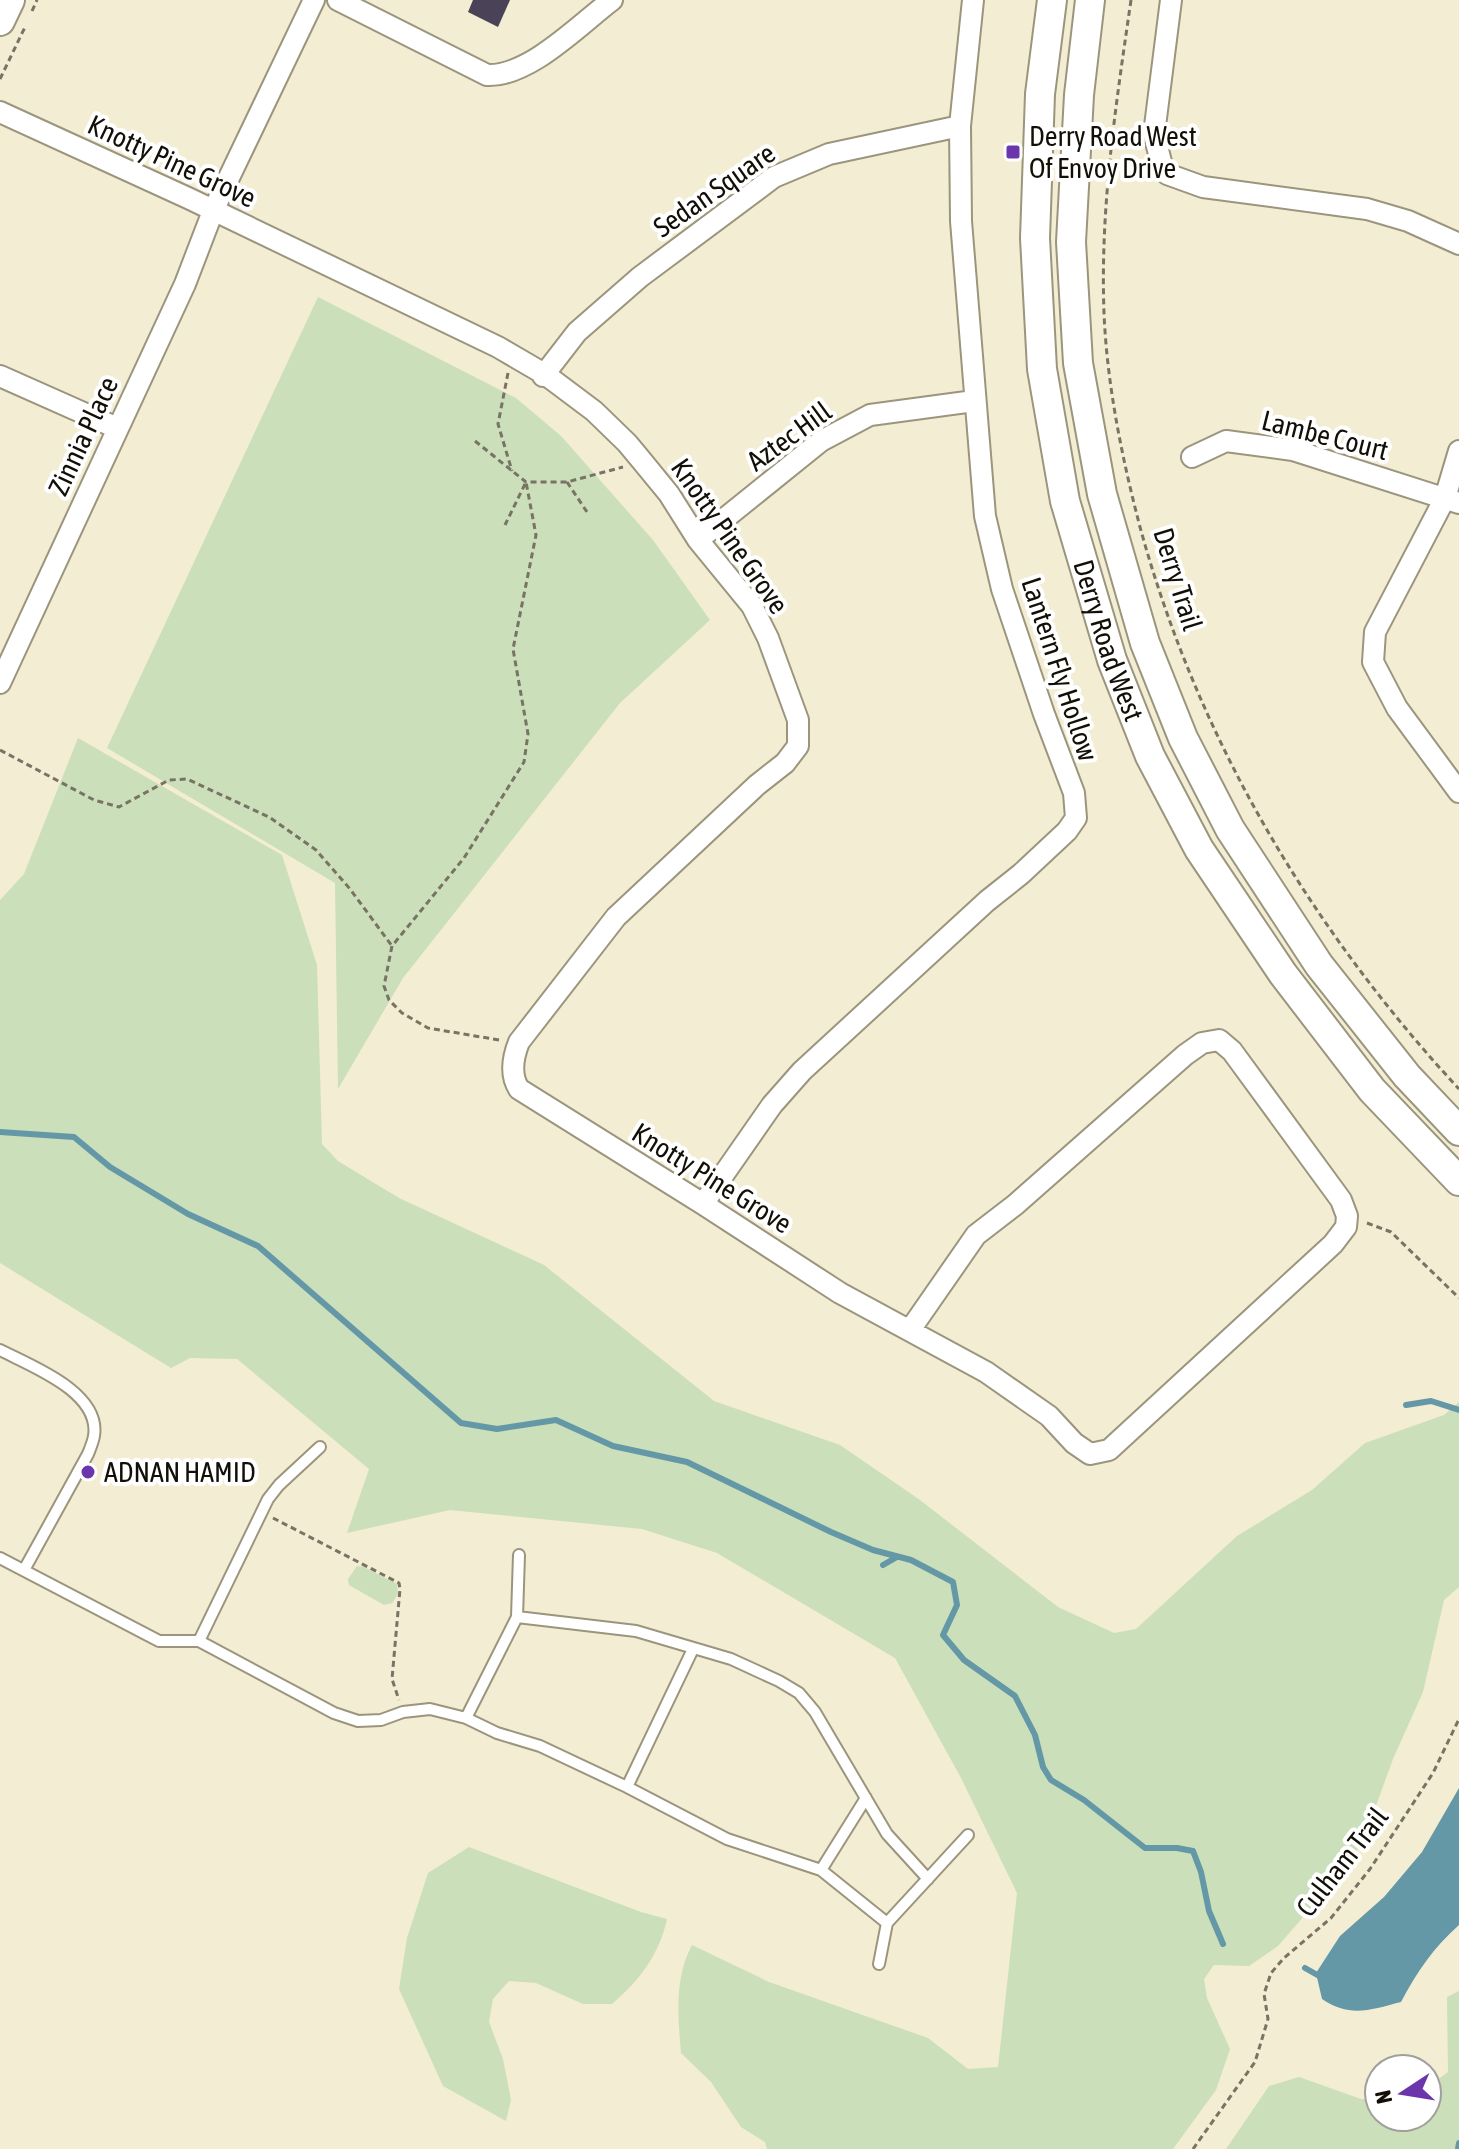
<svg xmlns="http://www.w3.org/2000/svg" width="1459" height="2149" font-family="'Asap Condensed',sans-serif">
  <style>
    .green { fill: #cadfba }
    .water { fill: #6498a7 }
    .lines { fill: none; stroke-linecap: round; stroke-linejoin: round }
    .stream { stroke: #6498a7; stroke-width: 6 }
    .building { fill: #4a4357 }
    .service-casing { stroke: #9b957d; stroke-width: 14 }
    .minor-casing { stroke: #9b957d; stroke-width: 24 }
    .secondary-casing { stroke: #9b957d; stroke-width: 32 }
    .path { stroke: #787363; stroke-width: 3; stroke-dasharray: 6 4; stroke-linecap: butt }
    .service { stroke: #fff; stroke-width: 10 }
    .minor { stroke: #fff; stroke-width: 20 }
    .secondary { stroke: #fff; stroke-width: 28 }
    .poi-dot { fill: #6c35ab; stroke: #fff; stroke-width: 3 }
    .labels { text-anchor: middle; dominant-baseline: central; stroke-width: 8; stroke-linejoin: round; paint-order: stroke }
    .poi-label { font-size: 28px; fill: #120f07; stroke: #fff; text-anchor: start }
    .street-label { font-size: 28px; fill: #120f07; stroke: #fff }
  </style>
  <rect width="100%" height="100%" fill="#f3edd3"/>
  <path class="green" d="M318,297l198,101 45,38 92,104 57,80 -90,83 -217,275 -65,111 -3,-206 -228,-135z
    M78,738l204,117 35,110 5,179 16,17 61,37 145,67 170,136 126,44 80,55 138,107 56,26 22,-4 101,-93 75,-46 53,-47 79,-28 15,-13v185l-15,13 -21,92 -30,67 -32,88 -35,29 -16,33 -32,37 -29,20 -35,-1 -10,14 3,19 23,51 -14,41 -43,59h-406l-2,-7 -24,-15 -30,-45 -30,-29c-3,-37 -7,-74 11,-108l77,37 159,56 40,31 30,-2 19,-174 -56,-115 -66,-120 -178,-105 -75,-24 -192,-19 -103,23 22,-64 -132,-110 -47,-1 -19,10 -171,-105v-363l24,-26z
    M357,1566l7,1 33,17 1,10 -6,9 -8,2 -35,-20 -1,-6z
    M469,1847l172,65 26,7c-8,36 -27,61 -55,85h-29l-47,-21 -27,-2 -16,18 -4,23 14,37 8,41 -5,21 -63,-35 -44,-97 8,-51 21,-65z
    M1459,1991v158h-233l43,-63 30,-9 62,22 18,1v17h48v-29l21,-16 -1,-75z"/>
  <path class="water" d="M1459,1788v137c-26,23 -42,47 -58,77 -31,8 -51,16 -79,-3l-6,-26 24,-37 44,-39 38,-45z"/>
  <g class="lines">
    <path class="stream" d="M0,1132l74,5 36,30 78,47 70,32 203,177 36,6 59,-9 57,26 74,16 144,70 42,18 38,10 42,22 4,23 -14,30 21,25 51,36 20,39 8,32 8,13 33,20 61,48h32l16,3 8,21 8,39 14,33
      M1406,1405l25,-4 28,9
      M883,1565l14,-8
      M1305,1968l16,9
      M1458,2149l1,-6"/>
  </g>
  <path class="building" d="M473,0h37l-12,27 -30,-15z"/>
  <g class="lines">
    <g class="service-casing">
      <path id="service" d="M0,1350c31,16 101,42 94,86 -1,6 -4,13 -6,18l-64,116
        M0,1558l159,83h40l135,72 24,8 23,-1 22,-8 27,-3 36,9 31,15 43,13 87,41 100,52 94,31 66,53
        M517,1617l119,14 95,28 48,22 20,12 16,19 72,122 41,45
        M199,1641l69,-142 11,-14 41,-38
        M466,1718l51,-101 2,-62
        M627,1787l66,-138
        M821,1870l45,-72
        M879,1964l8,-41 81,-88"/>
    </g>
    <g class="minor-casing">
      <path id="minor" d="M338,0l149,75c42,2 92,-50 125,-75
        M1171,0l-17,134 8,32 5,8 36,13 164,22 41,12 51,23
        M0,112l188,86 310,149 48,28 48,36 33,32 15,18 27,33 29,46 54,66 16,32 30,82v26l-13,17 -28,22 -141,132 -97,125c-6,15 -9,33 0,47l184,115 137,89 146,79 63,44 25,27 16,11 19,-4 224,-206 13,-17 1,-11 -6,-16 -109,-149 -13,-11 -17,3 -17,12 -170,150 -39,30 -66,95
        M0,376l117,52
        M543,376l34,-44 63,-55 134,-100 55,-23 131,-28
        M1459,451l-14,47 -70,134 -2,30 24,46 62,84
        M1192,457l34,-16 67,9 166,53
        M698,540l123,-99 49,-26 104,-14
        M0,683l185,-399 28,-73 101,-211
        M703,1204l69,-99 30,-34 185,-170 34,-27 46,-43 9,-13 -2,-25 -30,-79 -42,-125 -17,-73 -24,-295 -1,-95 13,-126"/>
    </g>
    <g class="secondary-casing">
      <g id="secondary">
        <path id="s1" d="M1052,0l-12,94 -5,144 7,131 23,132 47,159 38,96 49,93 84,125 89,116 87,91"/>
        <path d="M1090,0l-11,95 -8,147 7,121 24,131 43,149 38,95 47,91 89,136 88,111 52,55"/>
        <path d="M0,21l10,-21"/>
      </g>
    </g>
    <path class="path" d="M1131,0c-15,104 -31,207 -27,313 3,72 18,145 36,214 58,212 170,401 319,562
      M32,11l5,-11
      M0,79l26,-54
      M508,373l-10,51 14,47
      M475,441l51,41h41l56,-15
      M567,482l22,33
      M0,750l94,50 25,7 50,-27 18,-1 82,38 47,33 34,39 42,57
      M499,1040l-71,-12 -26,-15 -13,-13 -5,-14 8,-40 72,-88 60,-96 4,-28 -15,-85 23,-114 -10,-53 -21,43
      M1367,1223l24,9 68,66
      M273,1518l126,65 1,6 -8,90 7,21
      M1193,2149l62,-87 13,-43 -4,-25 7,-21 13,-15 47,-40 39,-49 63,-96 26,-54"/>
    <use href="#service" class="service"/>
    <use href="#minor" class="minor"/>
    <use href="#secondary" class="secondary"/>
  </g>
  <g class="poi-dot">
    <rect x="1005" y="144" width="16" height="16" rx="4"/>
    <circle cx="88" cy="1472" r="8"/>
  </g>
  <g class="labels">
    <g class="poi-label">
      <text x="1029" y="136">Derry Road West<tspan x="1029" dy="32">Of Envoy Drive</tspan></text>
      <text x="104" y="1472">ADNAN HAMID</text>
    </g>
    <g class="street-label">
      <text transform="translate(172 161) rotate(25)">Knotty Pine Grove</text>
      <text transform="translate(714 190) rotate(-35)">Sedan Square</text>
      <text transform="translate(1325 435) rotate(14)">Lambe Court</text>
      <text transform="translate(83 436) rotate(-65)">Zinnia Place</text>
      <text transform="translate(789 436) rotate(-36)">Aztec Hill</text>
      <text transform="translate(730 536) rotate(55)">Knotty Pine Grove</text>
      <text transform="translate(1178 579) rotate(73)">Derry Trail</text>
      <text stroke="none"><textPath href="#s1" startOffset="650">Derry Road West</textPath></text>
      <text transform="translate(1060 669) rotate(72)">Lantern Fly Hollow</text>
      <text transform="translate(712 1178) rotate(32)">Knotty Pine Grove</text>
      <text transform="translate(1342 1862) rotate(-52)">Culham Trail</text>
    </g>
  </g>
  <g transform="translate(1403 2093) rotate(258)"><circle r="38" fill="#ffffff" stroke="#a09f9c" stroke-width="2"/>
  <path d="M0-6L14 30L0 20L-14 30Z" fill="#6c35ab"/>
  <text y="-12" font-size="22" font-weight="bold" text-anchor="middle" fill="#120f07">N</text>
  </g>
</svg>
